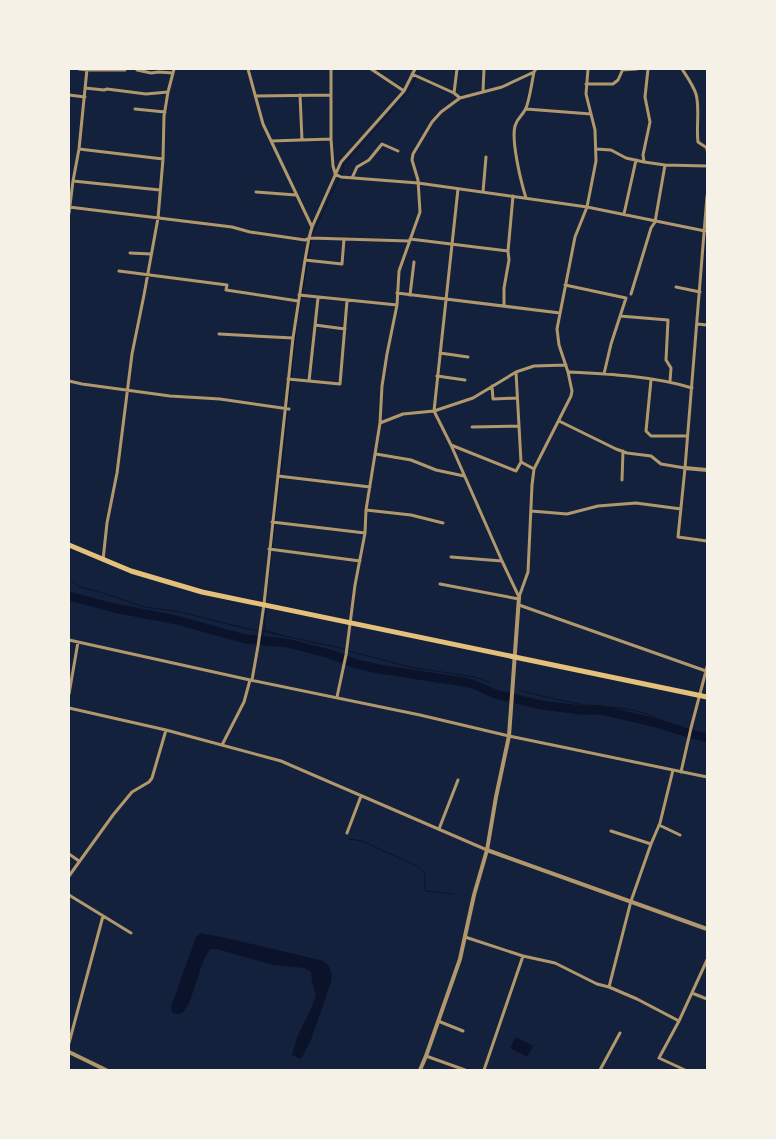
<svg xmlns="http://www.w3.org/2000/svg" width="776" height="1139" font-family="Roboto,sans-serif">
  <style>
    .water { fill: #0b132b }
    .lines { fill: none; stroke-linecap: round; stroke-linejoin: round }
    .stream { stroke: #0b132b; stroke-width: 1 }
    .river { stroke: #0b132b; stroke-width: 9 }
    .minor { stroke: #b1986c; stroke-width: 3 }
    .tertiary { stroke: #b1986c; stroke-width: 4 }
    .trunk { stroke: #e5c07b; stroke-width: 5 }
  </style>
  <rect width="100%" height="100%" fill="#14213d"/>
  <path class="water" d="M200,933l22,4 98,23c10,3 13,12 11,22l-20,58 -10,19 -9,-4 5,-18 13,-26 6,-16 -4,-12 -1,-11 -7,-4 -31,-3 -56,-16h-6c-12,9 -18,61 -31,65 -4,1 -5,-1 -8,-2l-1,-5 2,-6 23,-64z
    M516,1037l17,9 -6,11 -17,-9z"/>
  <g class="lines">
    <path class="stream" d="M302,293l10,-58 30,-63 2,-8 62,-70 6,-8 7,-17
      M298,316l4,-19
      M281,472l16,-150
      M69,580l11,7 19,5
      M103,593l41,14 37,5 42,11 35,8
      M266,599l14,-121
      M264,630l20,6
      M262,631l82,18
      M263,641l3,-31
      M349,651l60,16 65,10 17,6
      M519,690c20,6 40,10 60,14 19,3 76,3 83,21
      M349,839l13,2 57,26 6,7v15l1,2 28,3"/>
    <path class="river" d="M69,596l45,12 63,12 68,19 42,4 43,11 26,10 23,5 85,13 9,2 22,10 46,11 40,5h20l56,13 28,9 22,6"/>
    <path class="minor" d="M79,69l8,1h38
      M248,69l15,55 49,103
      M331,69v70l2,27 2,7
      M371,69l33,22
      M682,69c5,8 11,16 14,25 4,14 0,33 2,48l9,6v2
      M137,70l14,3 8,-1 14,1
      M622,70l15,-1
      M412,74l42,19 6,5
      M586,84h27l5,-4 5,-11
      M85,88l19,2 3,-1 39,5 22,-2
      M483,91l1,-22
      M454,93l3,-24
      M69,95l16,2
      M300,95l2,45
      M256,96l75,-1
      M135,109l30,3
      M526,109l65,5
      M271,141l60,-2
      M79,149l84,10
      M596,149l15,1 15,8 18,4 21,3 42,1
      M644,162l-1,-7 7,-33 -5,-25 3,-28
      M335,174l6,3 77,6 169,24 118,24
      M352,178l5,-11 12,-7 13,-16 16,7
      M73,181l87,9
      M458,189l-24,222 17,34 51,116 17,36
      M256,192l40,3
      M483,192l3,-35
      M707,196l-22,272 -7,69 29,4
      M526,198c-5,-16 -15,-57 -11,-72 2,-8 7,-10 10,-16 4,-6 7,-29 9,-38l2,-3
      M69,207l163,20 18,5 55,8 5,-2 99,3
      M69,213l4,-32 6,-32 8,-80
      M624,214l12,-54
      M410,239l98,12
      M130,253l21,1
      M305,260l37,4 2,-25
      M119,271l108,14 -1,5 72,11
      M565,285l61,13 -15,46 -7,30
      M676,287l24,5
      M397,293l163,20
      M631,294l20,-66 4,-6 10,-57
      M299,295l98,10
      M410,295l4,-33
      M504,306v-18l5,-28 -1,-9 5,-55
      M620,316l48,4 -2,40 5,8 -1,13
      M697,324l10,1
      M315,325l30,4
      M219,334l74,4
      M440,353l28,4
      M568,372c41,2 84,4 124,16
      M437,376l28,4
      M288,379l52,5 7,-83
      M651,380l-5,51 5,5h36
      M69,381l13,3 88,12 50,3 69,10
      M309,381l9,-83
      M492,386l1,13 24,-1
      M559,421l57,28 11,4 24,3 10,8 24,4
      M380,423l23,-9 31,-3 39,-13 43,-26 18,-6 32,-1
      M472,427l47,-1
      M451,445l65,26 5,-9 -5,-90
      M376,454l35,6 25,10 28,6
      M521,462l13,7
      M278,476l92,11
      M622,480l1,-29
      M366,510l45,5 32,8
      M531,511l36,3 31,-8 38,-3 45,6
      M272,522l93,11
      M269,549l91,12
      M451,557l51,4
      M103,560l4,-37 10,-50 15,-119 12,-59 14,-77 5,-59 1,-43 4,-24 6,-23
      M440,584l79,15
      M519,597l9,-25 4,-87 2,-16 37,-73 1,-5 -4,-19 -9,-27 -2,-16 18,-92 12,-30 9,-46 -1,-31 -9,-36 2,-25
      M519,605l187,66
      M69,640l181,40 170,35 89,21 198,41
      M252,680l6,-34 6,-42 29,-266 12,-78 4,-22 3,-11 29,-65 63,-71 11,-22
      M69,694l9,-52
      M337,697l9,-42 9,-70 10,-52 1,-23 14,-87 2,-37 5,-32 10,-49 2,-34 21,-59 -2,-32 -6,-20 1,-6 19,-32 9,-10 19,-14 42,-11 32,-15
      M69,708l97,22 115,31 206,89
      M222,745l22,-43 6,-22
      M681,772l10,-44 16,-61
      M659,825l21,10
      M439,829l19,-49
      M611,831l40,13
      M347,833l14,-37
      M69,854l10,7
      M69,876l44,-61 19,-23 17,-10 3,-4 14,-48
      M69,895l62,38
      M465,937l58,19 32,7 42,21 12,3 28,12 42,22
      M609,987l22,-86 20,-57 9,-21 13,-53
      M692,993l15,6
      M438,1021l25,10
      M69,1043l34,-127
      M426,1056l39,14
      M484,1070l39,-114
      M600,1070l20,-37
      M685,1070l-26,-12 20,-37 28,-61"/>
    <path class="tertiary" d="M685,468l22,2
      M487,850l220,79
      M69,1052l37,18
      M420,1070l6,-14 34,-97 14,-64 13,-45 9,-53 13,-61 10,-139"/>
    <path class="trunk" d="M69,545l62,26 71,21 505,105"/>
  </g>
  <rect width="776" height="1139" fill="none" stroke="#f6f1e7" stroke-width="140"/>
</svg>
